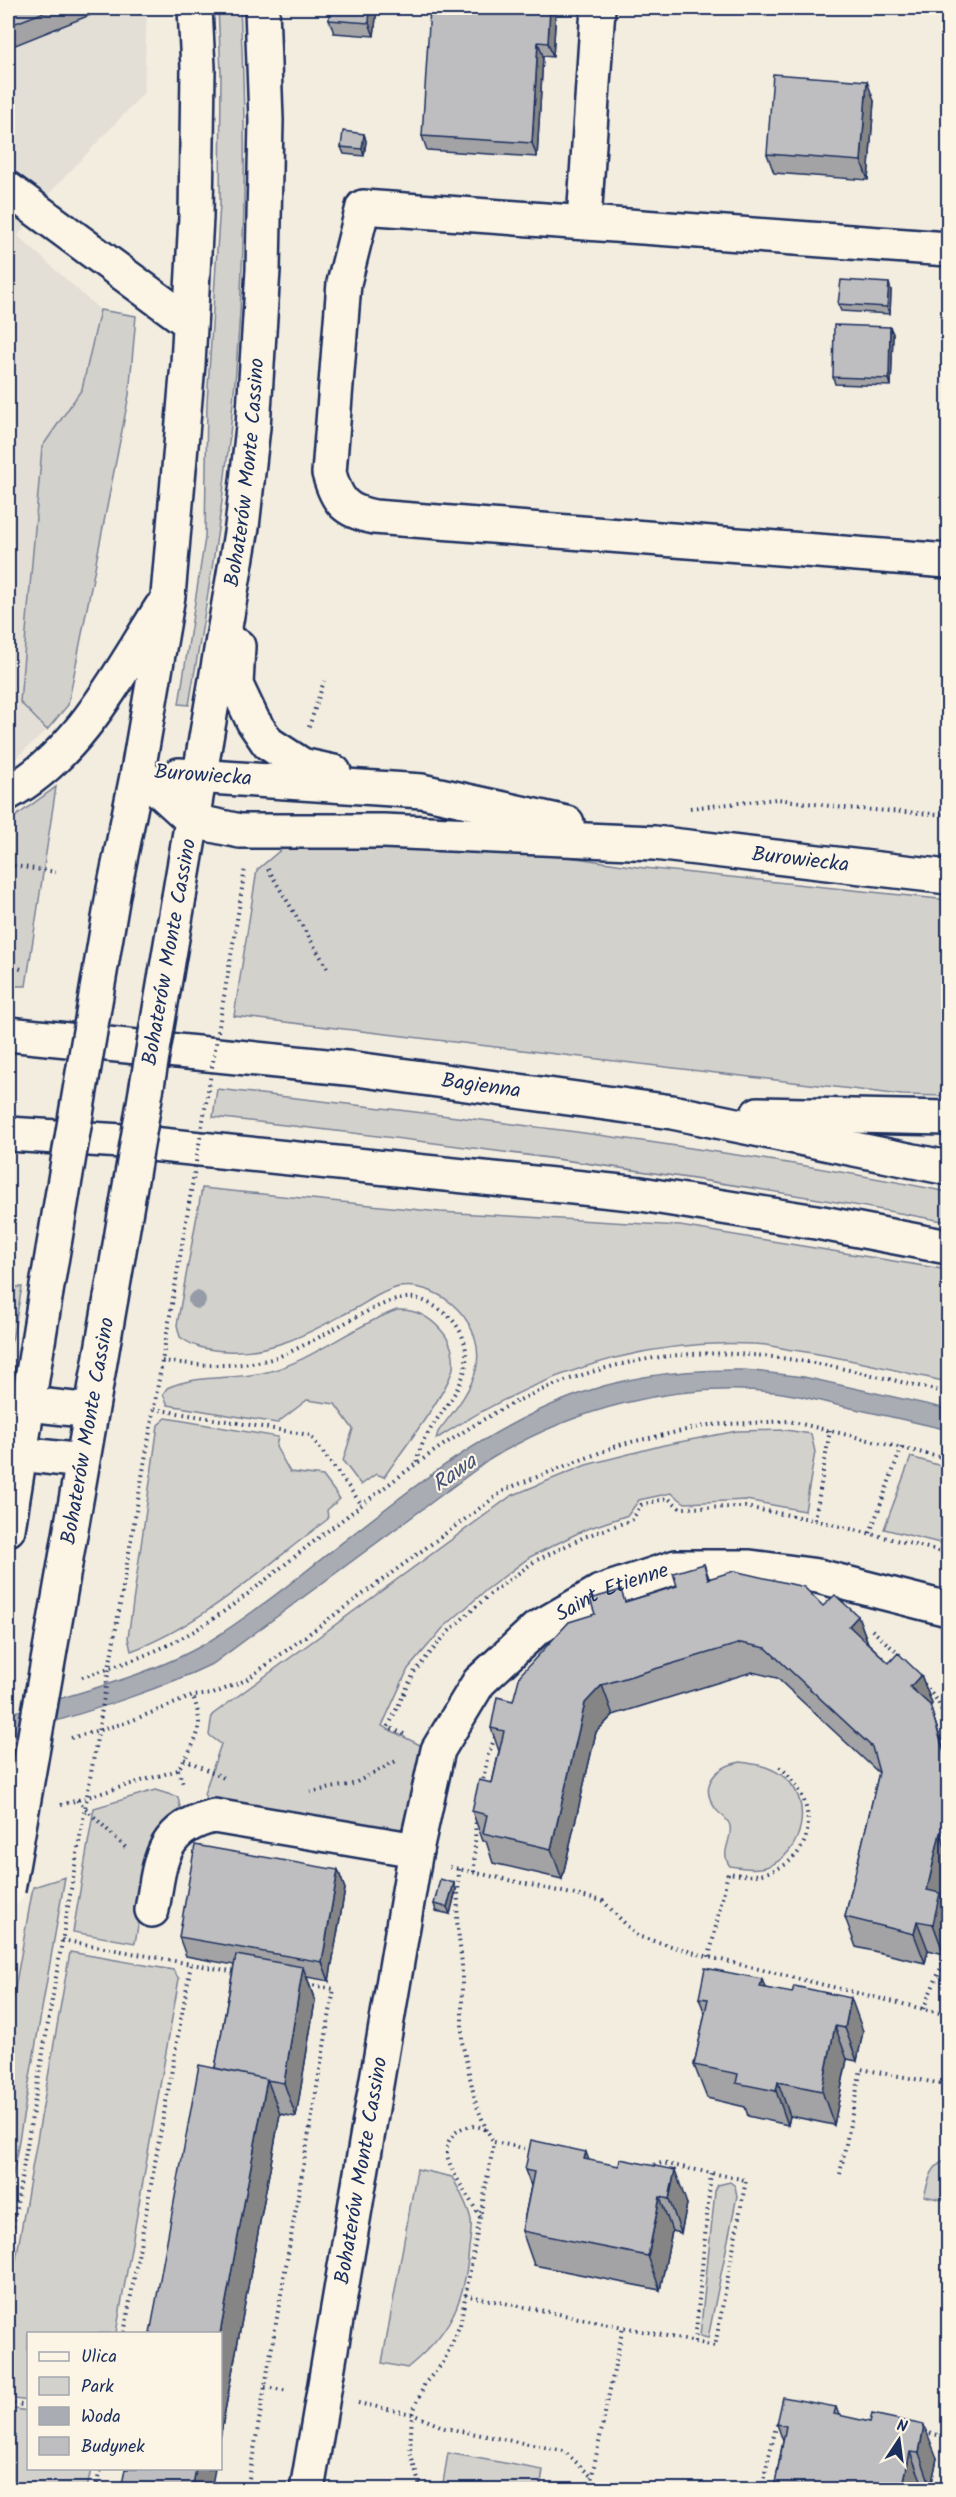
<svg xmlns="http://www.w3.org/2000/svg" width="956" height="2497" font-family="Kalam,sans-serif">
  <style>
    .built { fill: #e3dfd6 }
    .green { fill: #d3d1cc; stroke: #778095; stroke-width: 1.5 }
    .water { fill: #a9acb3; stroke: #707a91; stroke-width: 1.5 }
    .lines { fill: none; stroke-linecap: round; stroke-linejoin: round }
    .minor-casing { stroke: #1b2f5e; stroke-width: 38 }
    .major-casing { stroke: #1b2f5e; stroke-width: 38 }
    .path { stroke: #1b2f5e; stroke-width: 4; stroke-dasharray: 1.5 4.5; stroke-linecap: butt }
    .minor { stroke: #fcf5e5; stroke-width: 33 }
    .major { stroke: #fcf5e5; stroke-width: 33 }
    .minor-bridge-casing { stroke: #1b2f5e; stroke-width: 38; stroke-linecap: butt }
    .path-bridge { stroke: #1b2f5e; stroke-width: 4; stroke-dasharray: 1.5 4.5; stroke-linecap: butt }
    .minor-bridge { stroke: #fcf5e5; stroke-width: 33 }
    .tree { fill: #969ba8 }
    .wall { fill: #a3a3a5; stroke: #1b2f5e; stroke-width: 1.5 }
    .shaded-wall { fill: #858586; stroke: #1b2f5e; stroke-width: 1.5 }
    .building { fill: #bebec0; stroke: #1b2f5e; stroke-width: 1.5 }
    .labels { text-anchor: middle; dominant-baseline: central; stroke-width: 4.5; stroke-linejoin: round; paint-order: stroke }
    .street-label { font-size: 21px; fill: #1b2f5e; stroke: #fcf5e5 }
    .water-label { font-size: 22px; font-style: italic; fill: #465478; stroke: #fcf5e5 }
  </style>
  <rect width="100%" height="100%" fill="#f3ede0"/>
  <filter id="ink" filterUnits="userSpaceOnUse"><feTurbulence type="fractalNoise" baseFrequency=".0167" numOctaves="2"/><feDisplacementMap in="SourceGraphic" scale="12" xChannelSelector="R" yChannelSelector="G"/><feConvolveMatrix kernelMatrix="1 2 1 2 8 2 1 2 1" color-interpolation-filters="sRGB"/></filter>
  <g filter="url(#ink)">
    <path class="built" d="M8,8h139l-3,85 -97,103 -29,40 82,74 -18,79 -40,58 -22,255 27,28 -39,35z"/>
    <path class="green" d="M218,8h22c9,161 4,325 -17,485 -9,71 -22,141 -34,212l-10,-1 26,-166 2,-136 13,-198 1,-131z
      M100,310l36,6 -7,79 -61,310 -21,25 -27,-28 22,-255 40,-58z
      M56,787l-30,199h-18v-164z
      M290,842l219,9 60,6 75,11 304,32v196l-46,-1 -668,-79 23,-146z
      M217,1089c245,28 490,55 731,103v30c-244,-46 -488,-78 -735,-105z
      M202,1188l238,24 240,14 268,44v112c-51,-11 -103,-25 -155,-32 -13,-2 -27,-6 -40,-6 -115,-6 -222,33 -317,95l2,-7c14,-19 32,-39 38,-62 11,-44 -33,-89 -77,-83 -15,3 -29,13 -41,20 -43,22 -81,47 -132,44 -18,-1 -31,-3 -46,-14l-3,-12z
      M8,1287h14l-9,49 -5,16z
      M397,1310c18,-1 32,6 44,20 9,10 14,24 12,38 -5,24 -53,85 -69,109l-8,-3 -15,11 -18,-24 10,-32 -18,-25 -28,-4 -30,23 -109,-18 -5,-11 4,-6c30,-14 68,-8 100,-16 45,-11 85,-46 130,-62z
      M166,1418l112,19 -2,10 14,25 33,4 17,23 -13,11 1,9c-60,45 -127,107 -197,132l-3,-13 30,-213z
      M786,1430l25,4 4,18 -10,59 -59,-11 -61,3 -14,-10 -32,7 -11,15 -44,15 -54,27 -44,33 -43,38 -35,41 -26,57 42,21 -24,87 -191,-31 -5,-9 17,-50 -12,-9 3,-20 299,-219 75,-31 78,-20 73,-14z
      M911,1457l37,11v77l-64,-16z
      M741,1762c14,2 27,4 39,12 35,22 25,81 -14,93 -11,3 -25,1 -36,-1 -11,-14 3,-26 0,-40 -2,-9 -11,-11 -15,-18 -17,-24 2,-42 26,-46z
      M155,1790l23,7 3,15 -28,30 -18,101 -62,-11 21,-124z
      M65,1877l-57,326v-175l25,-141z
      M70,1952l103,18 6,9 -63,354 -88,1v67l-20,-3v-93z
      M948,2160v41l-24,-5c4,-13 7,-33 24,-36z
      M417,2169l35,8c7,13 16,28 19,43 1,8 -1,19 -2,28 -4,55 -19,85 -62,120l-25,-5z
      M730,2182l5,4 2,10 -29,142 -8,-2 15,-145 3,-6z
      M8,2408l20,3v57l63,1 -4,20h-79z
      M448,2453l95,17 -3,19h-98z"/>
    <path class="water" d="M745,1370l59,7 144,32v21c-37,-9 -74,-17 -111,-25 -21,-5 -42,-11 -63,-13 -99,-10 -201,16 -285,68l-275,203c-66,32 -136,51 -206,73v-22c63,-20 144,-38 200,-72 123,-78 225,-193 363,-245 55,-22 115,-28 174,-27z"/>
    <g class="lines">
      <g class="minor-casing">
        <g id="minor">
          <path d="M8,189l182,134"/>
          <path d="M584,221l14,-213"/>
          <path d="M948,249l-585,-42 -19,76 -15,190c8,29 16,38 45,44l574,44"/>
          <path d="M238,646l-2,39 17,36 15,22 34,22 32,7"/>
          <path id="s1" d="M138,771l55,50 47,10h143l271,12 294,34"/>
          <path d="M179,775l243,16 145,32"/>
          <path d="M8,793c71,-39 111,-119 153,-185"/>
          <path d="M114,889l24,-118 30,-175 20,-232 8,-147 2,-149 -3,-60"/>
          <path id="s2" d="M179,897l63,-370 11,-100 10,-157 3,-150 -4,-112"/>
          <path d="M8,1529l38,-237"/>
          <path id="s3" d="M65,1564l46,-266"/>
          <path d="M152,1910c8,-48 8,-82 62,-94l202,34"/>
          <path id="s4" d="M307,2490l109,-640 22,-100 41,-68 57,-53 64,-37 76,-25h74l68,9 130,33"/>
        </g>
      </g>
      <g class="major-casing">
        <g id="major">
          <path id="s5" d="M8,1034l348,35 316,43 276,56"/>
          <path d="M758,1114l190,4"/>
          <path d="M8,1134l114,7 519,53 181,29 126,24"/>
          <path d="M8,1409l21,-5 62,7"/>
          <path d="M8,1457l13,-3 61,7"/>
        </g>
      </g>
      <path class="path" d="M309,727l15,-46
        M690,808l87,-9 68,9 103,7
        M8,865l48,7
        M268,869l60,100
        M240,902l5,-34
        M8,965l13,4
        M162,1361c35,4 71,7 105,-1 41,-9 112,-66 147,-62 11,2 23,9 32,16 15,12 22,31 20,49 -4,36 -43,61 -50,101
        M154,1409l156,26 52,70
        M815,1520l15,-90
        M133,1529l39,-225
        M870,1533l32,-87
        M872,1630l30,27
        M82,1677c36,-11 71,-23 103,-41 46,-25 94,-68 136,-100 54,-41 107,-84 165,-118 73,-43 164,-69 249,-64 73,3 143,23 213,39
        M924,1684l13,16 11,23
        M404,1734l-16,-7 27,-56 33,-39 42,-38 45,-33 49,-24 48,-17 9,-15 27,-7 12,10 65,-1 70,13 133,33
        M71,1738l57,-16 65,-26 20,-2 33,-14 260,-191 116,-45 87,-19 80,-4 159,38
        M184,1759l40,19
        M178,1770l6,16
        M482,1785l6,-30 8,-20
        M310,1792l43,-8 45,-24
        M77,1800l50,49
        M61,1805l117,-35c18,-31 28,-38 15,-74
        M450,1867l153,34 34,35 72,21 239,58
        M459,1869l-2,52 5,43v78l14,62 11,27
        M474,1872l2,-56
        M62,1940l129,24 -67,370
        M709,1957l19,-84c13,2 24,4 37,0 56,-14 54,-77 12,-108
        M191,1964l45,8
        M923,2009l25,-57
        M840,2174l21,-105 87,16
        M480,2217c-9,-17 -30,-45 -33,-63 -3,-21 22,-35 39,-24 3,3 5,8 8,12
        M8,2256l66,-384
        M465,2295l158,32
        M695,2342l16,-169
        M265,2387l23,4
        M8,2403l20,3
        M358,2403l54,11 33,14 119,23 28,26
        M924,2432l24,5
        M96,2490l4,-22
        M247,2490l87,-501 -28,-5
        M421,2490l-11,-38 2,-38 13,-31 18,-20 17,-38 34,-183 39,8
        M589,2490l34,-163 92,19 31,-166 -84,-17 -13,3
        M761,2490l15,-63 3,-6"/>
      <use href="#minor" class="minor"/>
      <use href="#major" class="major"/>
      <g class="minor-bridge-casing">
        <path id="minor-bridge" d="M46,1292l68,-403
          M111,1298l68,-401
          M8,1890l57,-326"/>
      </g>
      <path class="path-bridge" d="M172,1304l68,-402
        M74,1872l59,-343"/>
      <use href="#minor-bridge" class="minor-bridge"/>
    </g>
    <circle class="tree" cx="197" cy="1300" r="9"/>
    <path class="wall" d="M8,8h91l1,3 -92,37z
      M330,8h47l-3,28 -40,-3 -5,-13z
      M556,8l-3,49 -10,-1 -6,101 -110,-7 -5,-14z
      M874,101l-6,79 -94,-7 -7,-19z
      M364,134l2,7 -2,15 -20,-2 -3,-7z
      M891,290l-1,24 -49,-3 -3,-7z
      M890,327l3,7 -2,52 -56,-2 -2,-7z
      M704,1564l5,14 114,28 35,10 10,27 21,20 32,12 11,29 -2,3 18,54v112l-6,27 2,54 -16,-4 -3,13 -69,-16 -11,-30 34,-144 -102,-95 -25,-6 -139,43 -17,17 -34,147 -69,-16 -7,-22h-3l-11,-30 20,-28 7,-32 -8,-23 22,-27 82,-87 30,-12 52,-16z
      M338,1870l7,19 -16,92 -22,-4 8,24 -19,116 -16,-3 -60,324v-104l-5,-266 19,-103 -48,-9 -7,-19z
      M456,1890l-6,24 -14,-3 -2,-7z
      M765,1988l98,43 -6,30 -10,-2 -13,66 -44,-9 -2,9 -40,-9 -3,-9 -38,-9 -13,-33 11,-51 -6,-16z
      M589,2160l98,44 -6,29 -9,-2 -12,59 -126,-25 -12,-34 9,-45 -6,-16z
      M836,2407l3,8 98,43 -6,29 -8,-2 -1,5h-146l-1,-6 8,-43 -6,-17z"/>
    <path class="shaded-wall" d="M370,8h7l-3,28 -5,-13z
      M550,8h6l-3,49 -5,-14z
      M538,42l5,14 -6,101 -5,-14z
      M867,81l7,20 -6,79 -7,-19z
      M364,134l2,7 -2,15 -2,-7z
      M889,283l2,7 -1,24 -3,-7z
      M890,327l3,7 -2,52 -2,-7z
      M858,1616l11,30 -20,-20z
      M921,1675l11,29 -2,3 18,54v5l-38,-79z
      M602,1685l11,30 -17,17 -34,147 -11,-30 34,-146z
      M948,1785v25l-3,-10z
      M940,1833l8,22v18l-6,27 6,17v15l-4,22 -11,-30 -6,-34z
      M338,1870l7,19 -16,92 -7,-19z
      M454,1883l2,7 -6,24 -3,-7z
      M917,1921l11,29 -3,13 -11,-29z
      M303,1967l12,34 -19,116 -12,-34z
      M762,1979l12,34 -14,-26z
      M851,1998l12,33 -6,30 -12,-33z
      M835,2026l12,33 -13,66 -12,-34z
      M267,2079l13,35 -60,324v-104z
      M778,2082l12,34 -2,9 -12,-34z
      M586,2152l12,33 -14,-26z
      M675,2170l12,34 -6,29 -12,-34z
      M660,2197l12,34 -12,59 -12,-34z
      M924,2425l13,33 -6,29 -12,-34z
      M910,2452l13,33 -1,5h-20z
      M196,2469h19l-4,21h-19z"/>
    <path class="building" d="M8,8h47l-47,18z
      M330,8h40l-1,15 -40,-3z
      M430,8h120l-2,35 -10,-1 -6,101 -110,-7z
      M773,74l94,7 -6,80 -94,-7z
      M343,131l21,3 -2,15 -21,-2z
      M841,280l48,3 -2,24 -49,-3z
      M834,325l56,2 -1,52 -56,-2z
      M704,1564l4,15 26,-8 70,16 19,19 12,-11 23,21 -9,10 40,37 9,-10 23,22 -11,12 20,18 18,61v19l-3,15 3,1v33l-8,-1 -13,57 13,3 -7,31 -16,-3 -3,13 -69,-17 34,-145 -7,-25 -106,-99 -25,-5 -139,42 -17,18 -34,146 -68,-16 4,-18 -15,-4 7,-31 13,3 12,-52 -13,-3 6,-31 16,4 7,-26 49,-53 26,-8 -5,-15 31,-9 4,12 52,-16 -4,-13z
      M195,1845l143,25 -16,92 -143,-25z
      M440,1879l14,4 -7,24 -13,-3z
      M236,1955l67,12 -19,116 -17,-3v-1l-52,-11z
      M705,1968l57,11 -2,8 32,6 2,-7 57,12 -6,30 -10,-2 -13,65 -44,-9 -2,9 -40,-8 2,-9 -44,-9 14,-66 -9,-1z
      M199,2065l68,14 -47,255h-70z
      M531,2140l55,12 -2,7 35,7 1,-7 55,11 -6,29 -9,-2 -12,59 -126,-25 12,-59 -9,-2z
      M783,2397l53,10 -2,7 36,8 2,-8 52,11 -5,28 -9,-1 -8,38h-115v-3l-12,-3 11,-58 -9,-2z
      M125,2469h71l-4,21h-71z"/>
  </g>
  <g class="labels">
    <g class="street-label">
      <text stroke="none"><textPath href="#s2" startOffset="430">Bohaterów Monte Cassino</textPath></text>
      <text transform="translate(203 776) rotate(4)">Burowiecka</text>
      <text stroke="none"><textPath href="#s1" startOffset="684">Burowiecka</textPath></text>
      <text transform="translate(170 952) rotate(-80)">Bohaterów Monte Cassino</text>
      <text stroke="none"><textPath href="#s5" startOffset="476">Bagienna</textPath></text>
      <text stroke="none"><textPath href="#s3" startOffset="135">Bohaterów Monte Cassino</textPath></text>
      <text stroke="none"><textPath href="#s4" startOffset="994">Saint Etienne</textPath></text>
      <text stroke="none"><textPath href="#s4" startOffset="324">Bohaterów Monte Cassino</textPath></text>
    </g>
    <g class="water-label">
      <text transform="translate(455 1474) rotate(-35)">Rawa</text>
    </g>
  </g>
  <rect width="956" height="2497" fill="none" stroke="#fcf5e5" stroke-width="30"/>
  <rect x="15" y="15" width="926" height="2467" fill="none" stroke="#1b2f5e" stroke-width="2" filter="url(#ink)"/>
  <rect x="27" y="2332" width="195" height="138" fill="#fcf5e5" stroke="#a2a6af" stroke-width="1.5"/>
  <rect x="39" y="2352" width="30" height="9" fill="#fcf5e5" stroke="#a2a6af" stroke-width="1.5"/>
  <text x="81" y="2362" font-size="18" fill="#1b2f5e">Ulica</text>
  <rect x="39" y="2377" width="30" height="18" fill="#d3d1cc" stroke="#a2a6af" stroke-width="1.5"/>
  <text x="81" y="2392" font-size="18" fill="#1b2f5e">Park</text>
  <rect x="39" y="2407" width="30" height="18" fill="#a9acb3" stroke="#a2a6af" stroke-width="1.5"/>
  <text x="81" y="2422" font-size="18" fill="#1b2f5e">Woda</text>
  <rect x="39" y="2437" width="30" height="18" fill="#bebec0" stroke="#a2a6af" stroke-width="1.5"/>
  <text x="81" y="2452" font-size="18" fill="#1b2f5e">Budynek</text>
  <g transform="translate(899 2440) rotate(13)" stroke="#fcf5e5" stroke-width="4.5" paint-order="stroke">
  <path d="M0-4.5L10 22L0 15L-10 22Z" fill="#1b2f5e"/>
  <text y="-9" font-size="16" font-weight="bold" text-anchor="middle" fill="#1b2f5e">N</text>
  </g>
</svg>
